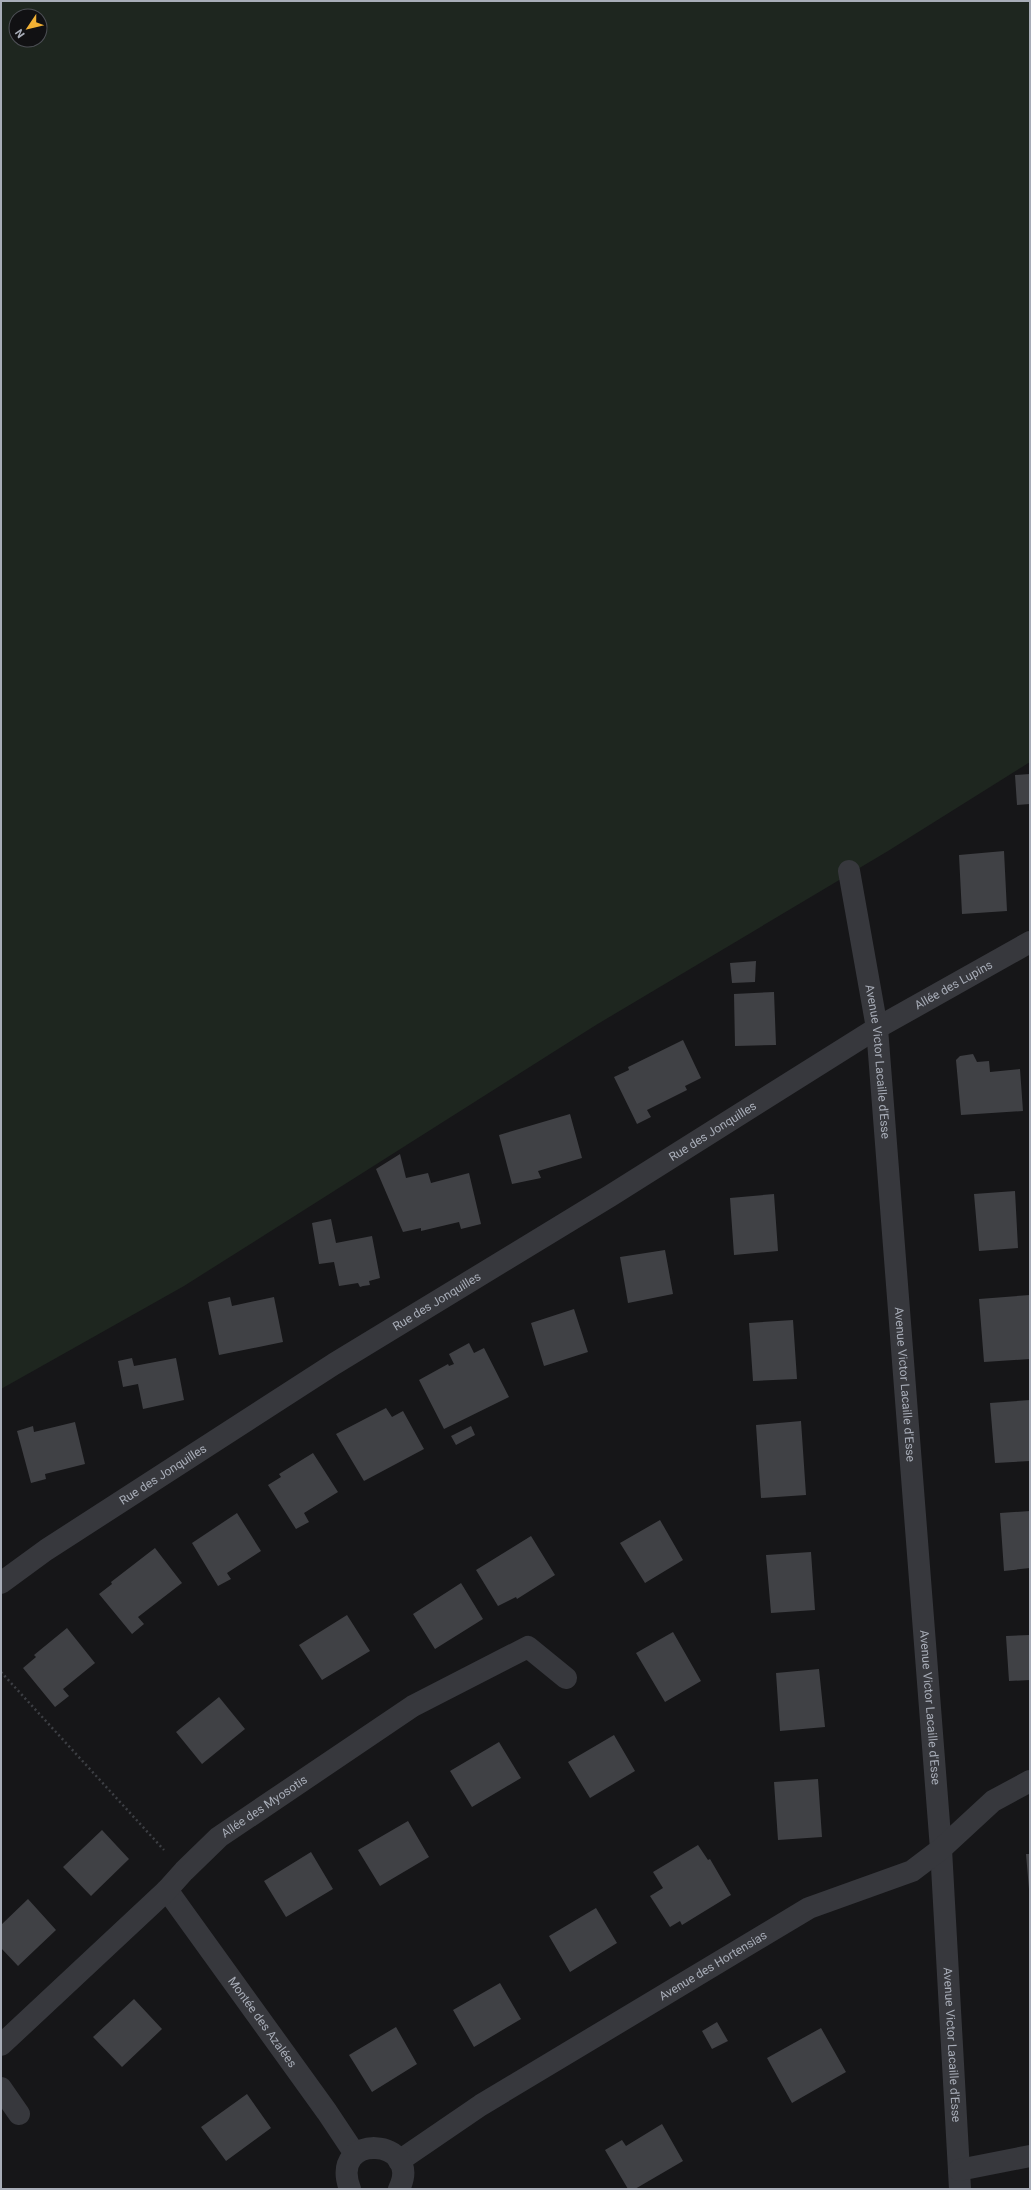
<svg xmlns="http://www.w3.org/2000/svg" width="1031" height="2190" font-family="Roboto,sans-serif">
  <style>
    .green { fill: #1e261f; fill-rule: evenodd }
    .building { fill: #404145 }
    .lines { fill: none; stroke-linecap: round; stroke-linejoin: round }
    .path { stroke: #3d3f44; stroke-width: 2.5; stroke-dasharray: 2 3; stroke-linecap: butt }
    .street { stroke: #37383d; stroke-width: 22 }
    .labels { text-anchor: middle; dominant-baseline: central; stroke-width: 3; stroke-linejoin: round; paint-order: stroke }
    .street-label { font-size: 12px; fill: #a8adb8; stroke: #111113 }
  </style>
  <rect width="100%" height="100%" fill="#161618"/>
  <path class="green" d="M1,1h1029v761l-142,89 -292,174 -412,261 -183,103zM16,16h24v24h-24z"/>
  <path class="building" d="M1030,774v30l-13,1 -2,-30z
    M1004,851l3,60 -45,3 -3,-59z
    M756,961l-1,21 -23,1 -2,-20z
    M774,992l2,53 -41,1 -1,-52z
    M683,1040l18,38 -16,8 2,4 -40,20 4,7 -14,7 -23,-47 15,-7 -1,-3z
    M973,1054l4,8 12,-1 1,11 30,-3 3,42 -62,4 -5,-55 4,-4z
    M570,1114l12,44 -44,13 3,7 -29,6 -13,-49z
    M400,1154l6,24 22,-5 3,10 38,-10 12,51 -20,5 -2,-7 -38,9v-3l-18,4 -27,-63z
    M1015,1191l3,57 -39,3 -5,-57z
    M774,1194l4,57 -44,4 -4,-57z
    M331,1219l5,24 36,-7 8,42 -11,3 1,4 -7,1 -3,1 -2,-4 -19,3 -5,-24 -15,2 -7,-41z
    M665,1250l8,44 -45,9 -8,-46z
    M1030,1295v64l-46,3 -5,-63z
    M230,1297l2,9 42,-9 9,45 -64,13 -11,-53z
    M574,1309l14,43 -44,14 -13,-43z
    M793,1320l4,59 -44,2 -4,-58z
    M469,1343l5,10 10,-5 25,49 -65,32 -25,-49 29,-16 1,2 5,-2 -5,-10z
    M132,1358l2,8 42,-8 8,42 -41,9 -5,-25 -15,3 -5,-26z
    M1030,1400v61l-35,2 -5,-60z
    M386,1408l6,9 11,-6 21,38 -60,32 -28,-47z
    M801,1421l5,74 -45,3 -5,-73z
    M75,1422l10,42 -40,10 1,5 -15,4 -14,-52 16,-5 1,6z
    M471,1426l4,9 -19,10 -5,-9z
    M313,1453l25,39 -34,21 5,9 -13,7 -28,-44 13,-8 -2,-3z
    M1030,1511v57l-26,3 -4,-58z
    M237,1513l24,38 -34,22 4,6 -13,7 -26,-43z
    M660,1520l23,40 -38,23 -25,-40z
    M531,1536l24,39 -38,24 -1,-2 -18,9 -22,-36z
    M155,1548l27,35 -44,34 6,7 -12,10 -33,-40 13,-10 -1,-2z
    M811,1552l4,58 -44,3 -5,-58z
    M461,1583l22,36 -48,30 -22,-35z
    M347,1615l23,36 -48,29 -23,-35z
    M67,1628l28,35 -32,26 6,7 -14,11 -32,-39 13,-11 -2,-2z
    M673,1632l28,49 -36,21 -29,-49z
    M1030,1635v45l-21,1 -3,-45z
    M819,1669l6,58 -45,4 -4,-58z
    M219,1697l26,32 -43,35 -26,-32z
    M614,1735l21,36 -45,27 -22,-36z
    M499,1742l22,36 -49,29 -22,-36z
    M818,1779l4,58 -44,3 -4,-58z
    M408,1821l21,36 -49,29 -22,-36z
    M102,1830l27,29 -38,37 -28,-29z
    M698,1845l10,15 2,-1 21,36 -49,30 -2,-4 -10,6 -20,-31 13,-8 -10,-16z
    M311,1852l22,37 -47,28 -22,-36z
    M1026,1854h4v35h-1z
    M28,1899l28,31 -38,36 -17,-18v-23z
    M596,1908l21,35 -47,29 -21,-36z
    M500,1983l21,36 -47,28 -21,-37z
    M134,1999l28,30 -40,38 -29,-30z
    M717,2022l11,19 -16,8 -10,-18z
    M396,2027l21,37 -45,28 -23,-37z
    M821,2028l25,44 -54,31 -25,-45z
    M247,2094l24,34 -45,33 -25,-34z
    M662,2124l21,37 -48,28h-7l-23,-39 17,-10 4,6z"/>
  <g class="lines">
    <path class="path" d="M1,1672l163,178"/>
    <g class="street">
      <path id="s1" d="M849,871l28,157 64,821 19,340"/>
      <path id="s2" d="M1,1583l45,-33 288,-186 276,-168 267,-168 153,-86"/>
      <path id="s3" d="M167,1890l160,222 28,42"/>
      <path id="s4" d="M1,2045l166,-155 17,-19 35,-34 194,-131 115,-59 38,31"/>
      <path d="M1,2088l18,26"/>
      <path id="s5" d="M399,2161l82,-56 328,-197 103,-37 29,-22 52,-48 37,-20"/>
      <path d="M959,2170l71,-14"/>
      <path d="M350,2189c-22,-58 74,-51 49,0"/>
    </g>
  </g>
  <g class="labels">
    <g class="street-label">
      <text stroke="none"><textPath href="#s2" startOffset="1125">Allée des Lupins</textPath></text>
      <text stroke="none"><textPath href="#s1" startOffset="193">Avenue Victor Lacaille d'Esse</textPath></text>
      <text stroke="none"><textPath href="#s2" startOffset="843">Rue des Jonquilles</textPath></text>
      <text stroke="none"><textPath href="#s2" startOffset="519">Rue des Jonquilles</textPath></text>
      <text stroke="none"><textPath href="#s1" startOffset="517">Avenue Victor Lacaille d'Esse</textPath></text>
      <text stroke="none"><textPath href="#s2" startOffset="195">Rue des Jonquilles</textPath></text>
      <text stroke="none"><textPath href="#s1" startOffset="841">Avenue Victor Lacaille d'Esse</textPath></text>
      <text stroke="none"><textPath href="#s4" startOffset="356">Allée des Myosotis</textPath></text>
      <text stroke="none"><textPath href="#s5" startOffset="370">Avenue des Hortensias</textPath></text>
      <text stroke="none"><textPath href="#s3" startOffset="163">Montée des Azalées</textPath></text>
      <text stroke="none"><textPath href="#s1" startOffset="1179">Avenue Victor Lacaille d'Esse</textPath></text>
    </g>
  </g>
  <rect width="1031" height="2190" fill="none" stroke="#a8adb8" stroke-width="4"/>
  <g transform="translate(28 28) rotate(235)"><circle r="19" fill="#111113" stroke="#4d4f55"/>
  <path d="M0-3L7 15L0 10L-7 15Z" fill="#f2b134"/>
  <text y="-6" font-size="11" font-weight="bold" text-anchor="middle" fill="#a8adb8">N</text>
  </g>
</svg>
